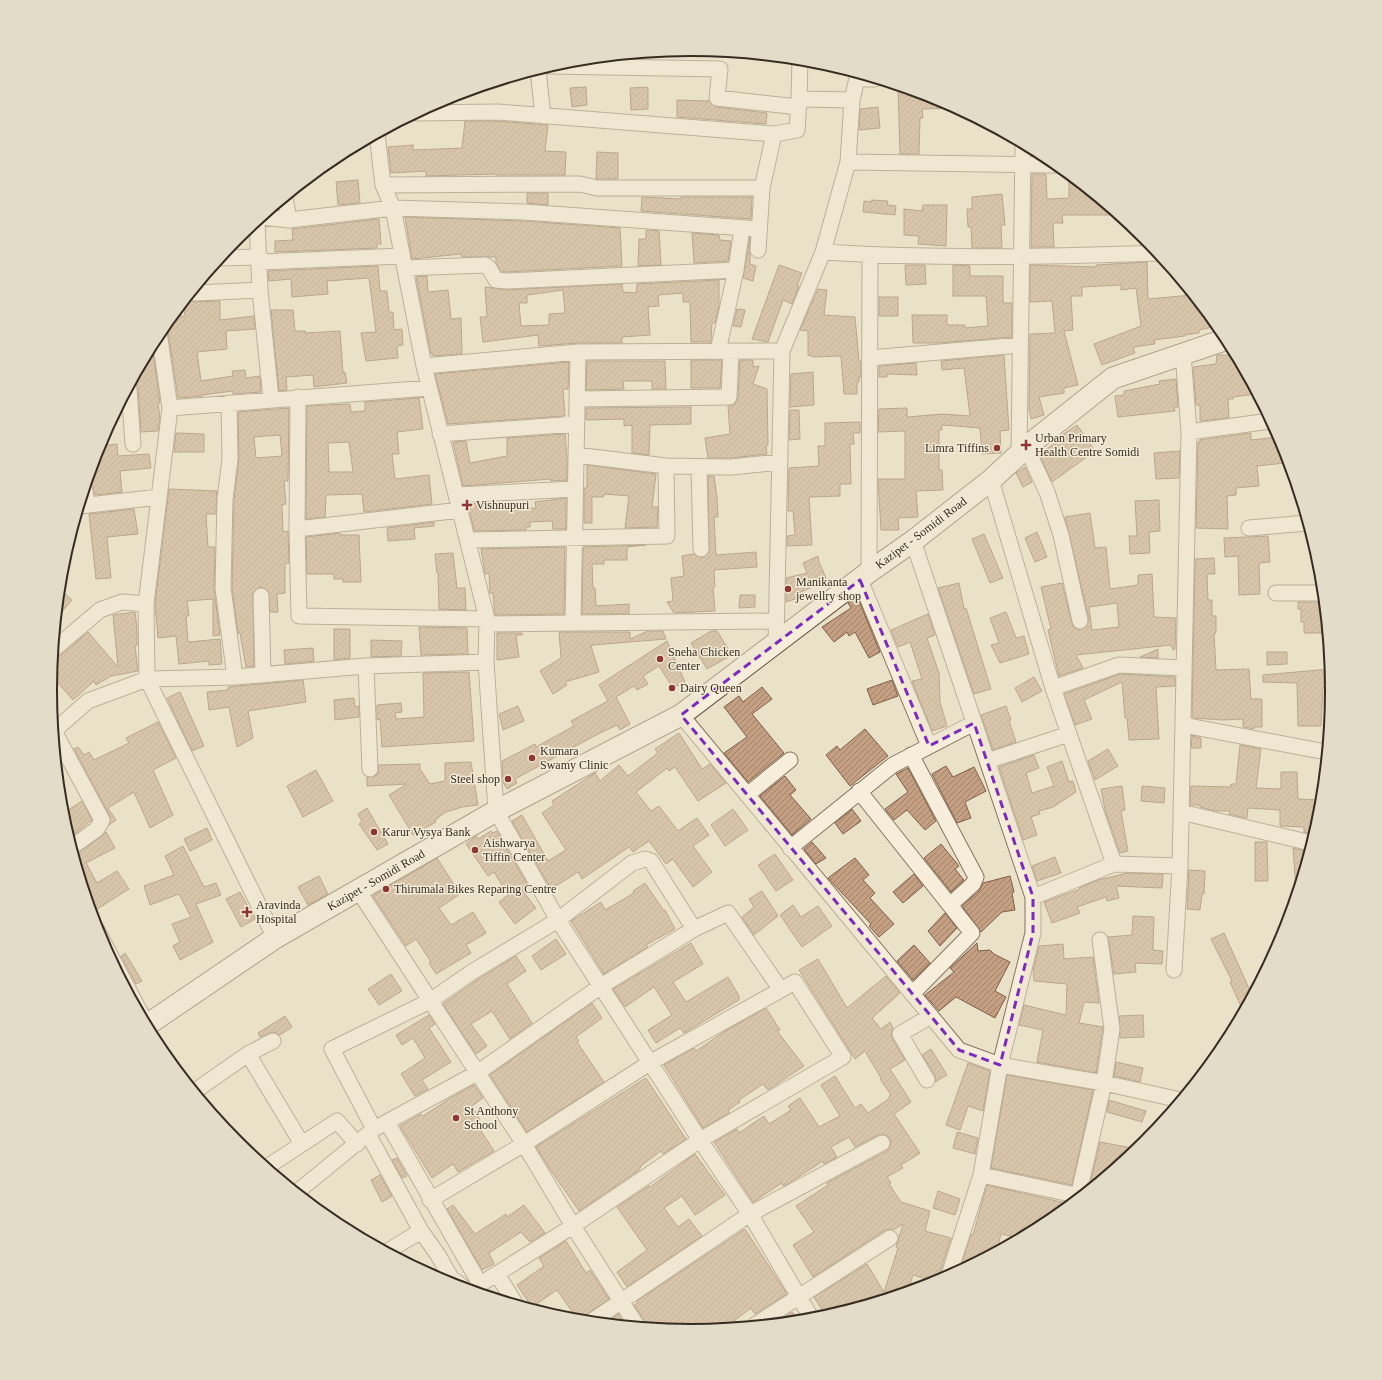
<svg xmlns="http://www.w3.org/2000/svg" width="1382" height="1380" font-family="Georgia,serif">
  <style>
    .building { fill: url(#building-hatch); stroke: #815f47; fill-rule: evenodd }
    .lines { fill: none; stroke-linecap: round; stroke-linejoin: round }
    .street-casing { stroke: #85735f; stroke-width: 17 }
    .secondary-casing { stroke: #675542; stroke-width: 23 }
    .street { stroke: #f6eedb; stroke-width: 15 }
    .secondary { stroke: #f6eedb; stroke-width: 21 }
    .marked { fill: none; stroke: #7b2cbf; stroke-width: 3; stroke-dasharray: 8 5; stroke-linejoin: round }
    .poi-dot { fill: #8e3535; stroke: #f2ebd7; stroke-width: 1.5 }
    .labels { text-anchor: middle; dominant-baseline: central; stroke-width: 3; stroke-linejoin: round; paint-order: stroke }
    .poi-label { font-size: 12px; fill: #372c21; stroke: #f2ebd7; text-anchor: start }
    .street-label { font-size: 12px; fill: #372c21; stroke: #f2ebd7 }
    .rim { fill: none; stroke: #372c21; stroke-width: 2 }
  </style>
  <defs>
    <pattern id="building-hatch" width="6" height="6" patternUnits="userSpaceOnUse"><rect width="6" height="6" fill="#c49f82"/><path d="M-1 1l2-2M0 6l6-6M5 7l2-2" fill="none" stroke="#a0826a"/></pattern>
  </defs>
  <rect width="100%" height="100%" fill="#eae1c9"/>
  <path class="building" d="M898,86l39,12 19,10 -34,1 1,9h-3l-1,36h-19z
    M586,87l1,18 -15,2 -2,-19z
    M648,87v22l-17,1 -1,-22z
    M677,100l32,1 7,6 51,6 -1,11 -89,-7z
    M878,107l2,21 -21,2 1,-21z
    M465,121h29l54,4 -3,26 21,1 -1,23h-69l-1,-1 -69,2v-5l-35,2 -3,-26 25,-2v5l49,-2z
    M597,152l21,1v26h-22z
    M1032,174h14l1,25 22,-1v-23l49,40h-56l1,8h-10l1,24h-23z
    M358,180l2,23 -22,2 -2,-23z
    M527,193h21v12l-21,-2z
    M1002,194l3,31h-4l1,23h-30l-1,-21h-3l-1,-18h5v-12z
    M642,197l39,2v-2h71l-1,22 -110,-8z
    M871,200l17,1 -1,4 9,1 -1,9 -32,-3 1,-11 7,1z
    M923,205h24l-1,41 -28,-2 1,-8 -15,-1v-26l18,2z
    M405,217l119,4 96,7 2,38 -116,6h-5l-5,-9v-6h-34l-1,-3 -49,5z
    M379,219l2,25h-4v4l-102,4v-11l18,-1 -1,-11z
    M646,230l13,1 2,34 -23,1 1,-27h7z
    M692,233l27,2 1,5 11,1 -3,20 -34,2z
    M750,237v27l6,2 -3,15 -10,-3z
    M1147,262l1,37 44,-4 3,3 1,10 6,-1 16,19 -19,4v3l-14,2v1l-31,4 1,4 -22,3 2,6 -33,12 -8,-21 47,-18 -5,-38 -15,2v-5l-39,2v9h-11l2,34 -9,1 14,54 -14,3v5l-25,4 5,18 -13,4 -2,-10 1,-75 25,-1 -3,-32 -22,1v-37l66,2v-2z
    M779,265l23,8 -5,13h2l-7,18 -9,-4 -15,42 -16,-3z
    M905,265h20l1,19 -20,1z
    M953,265l17,1v10h33v27h9v34l-74,6h-25l-1,-28h35v10h18v3l23,-2 -2,-30h-33z
    M378,266l2,25h7l2,21h4l1,18 8,-1 1,16 -6,1 1,12 -32,3 -5,-28 15,-1 -7,-54 -42,3 1,13 -36,3 -1,-18 -22,2 -1,-10z
    M427,276l1,16 20,-2 3,29 10,-1 1,36 -29,2v-2h-2l-15,-77z
    M719,280v26l-4,17h-3l-1,19h-20l-1,-40h-7v-9l-25,2 1,11 -11,1 2,28 -28,2v6h-44l-39,3 -1,-11 -55,7 -3,-25h7l-2,-30 21,3 116,-6 1,8 13,1 1,-9zM563,290l2,23 -16,1v11l-28,1 -2,-23h8v-8z
    M818,289l9,1 -3,25 31,2 4,44h2v16h-2v5h-2v12h-13l-3,-38 -27,1 -6,-2v-24l-8,-1z
    M879,297h19v19h-19z
    M187,299l8,3 25,-1v19l34,-4 1,13 -29,2 1,18 -30,3 4,29 32,-5 -1,-5 13,-1 1,8 14,-2 1,16 -28,2v-3l-31,4 1,1 -25,2 -10,-67 -3,-6 7,-8 13,-1 -2,-13z
    M737,309l8,1 -4,17 -8,-1z
    M271,310h22l2,21h10v2l35,-2 3,42 2,-1 2,11 -33,4 -1,-12 -27,2 1,13 -8,1z
    M152,345l8,58h-2l2,15 -2,13 -17,1 -3,-45 -5,-7z
    M1004,355l5,75 -9,1 1,22 -19,1 -2,-26 -38,-3v5h-3v40h3l1,20 -27,1 2,26 -20,1 1,12h-18l-3,-51h27v-48l-27,1 1,-23 28,-1v9l36,-3 27,2 -6,-48 -22,2 -1,-9z
    M1217,355h18l21,39 -23,3v2h-5l1,19 -29,3v-16h-4l-3,-38 23,-3z
    M691,360h31l-2,28h-29z
    M740,360h13v7l6,-1 -6,18 14,5 1,56h-2l1,9 -36,4h-23l-3,-20 25,-4 -2,-28 6,-1 4,-7z
    M587,361h78l1,28h-14v-8h-29l1,8 -38,1z
    M569,362l-1,27h-5l2,27 -117,8 -13,-50z
    M916,363l1,12 -30,-1v3h-8v-11z
    M813,372l1,33 -24,2 1,-33z
    M1176,379l2,28h-4l1,4 -57,6 -3,-21 9,-1v-4l36,-7 -1,-3z
    M419,398l4,31 -26,3 2,22h-7l3,25 34,-4 3,29 -68,8 -2,-18 -36,1 -1,22 -19,2 1,-113 43,-2 1,8 14,-1v-9zM349,442l4,30h-24l-1,-29z
    M691,407v17l-41,1 -1,30 -17,-2v-28l-8,1v-7l-38,1v-12z
    M289,408l-1,73h-4l2,23 -4,1 1,27 5,-1 1,32 -4,1v29l-8,1 1,18h-8l-2,-21 -8,-4 -7,5 1,74 -8,1 -6,-34h-2l-6,-45 2,-88 5,-41 -1,-47zM280,435l2,21 -26,2 -2,-21z
    M790,410h9l1,29 -11,1z
    M860,422v11h-7l1,11h-4l1,40h-11v12l-31,1 3,48 -25,1v-10l8,-1 -2,-24h-5l1,-43 30,-2 -1,-20h7v-23z
    M1077,425l18,26 -43,31 -13,-28 24,-16 -1,-3z
    M176,433l28,1v18h-30z
    M1251,433v7l28,-3 7,18h-2l1,8 -28,3 2,20 -23,2v7l-9,1 1,33 -32,-1 2,-86h2v-2z
    M565,434l2,23v23l-16,1v-2l-88,7 -10,-44 13,-1 4,22 37,-7v-18z
    M117,444l1,12 31,-2 2,14 -31,3 2,21 -27,3 -3,-10 -4,-3 10,-36z
    M1180,451l-1,27 -23,1 -2,-26z
    M587,465l69,9 -4,33h6l-1,20 -32,1 4,-32 -25,-2 -1,3h-11v26h-8v-35h3z
    M1025,467l7,15 -9,5 -7,-14z
    M708,476h6l3,21 1,20h-4l2,38 40,-3 1,15 -43,3 1,17h-2l2,24 -41,2 -7,-11 6,-1 -2,-23 13,-2 -2,-20 12,-2 8,4 7,-5z
    M169,489l48,2 -1,23h-10l2,33h7l-1,42 6,46 -7,1v-37l-26,2 2,15h-3l2,26 32,-3 2,25 -13,1v-4l-30,3 -3,-28 -18,2 -3,-34z
    M566,498v31h-13l-1,-8 -22,1v5h-4v3l-52,1 -6,-28 26,-1 1,5 16,-1v3l25,-1 -1,-6z
    M1159,500l1,31 -11,1 1,21 -20,1 -1,-18h8l-2,-35z
    M134,509l4,25 -31,3 4,41 -15,1 -7,-65z
    M1090,513l5,35 11,-1 4,42 28,-4v-10l14,-1 2,43 22,1 -1,31 -2,1 -2,-5 -95,10 7,13 -24,8 -11,-46 3,-1 -10,-42 21,-4 11,44 5,3 8,-3 3,-8 -24,-102zM1117,603l2,24 -27,3 -3,-23z
    M434,522v4l-20,2 1,11 -27,2 -1,-13z
    M1037,532l10,25 -12,5 -10,-24z
    M340,533l1,2h18l2,47h-18v-3h-9v-5h-27l-1,-37z
    M984,534l19,44 -13,5 -18,-44z
    M1268,536l2,26 -11,1 1,31 -21,1 -1,-39 -13,1 -1,-19z
    M646,545l-19,2v13h-23v4h-12l1,24h2l1,18 33,-2v10h-47l1,-67z
    M565,547l-1,67 -69,1 -2,-22h-3l-1,-20 -4,1 -4,-25z
    M453,553l4,35h8l1,22 -27,-1 -1,-37 -1,1 -2,-19z
    M818,556l1,6 8,18 -30,14 1,4 -12,4v-24l21,-5 -4,-10z
    M1214,558l1,16h-8l1,26h4v16h4v17h-2l2,37 33,-1 2,30h11v28h-8v2l-11,-2v-8l-20,1 -31,-2 3,-159z
    M959,583l5,26 2,-1 25,81 -17,5 -36,-106z
    M60,590l12,10 -15,17 2,-21z
    M740,595h15v12l-16,1z
    M857,596l23,56 -11,6 -14,-26 -6,4 -2,-4 -13,10 -12,-15 29,-19 -3,-5z
    M1298,602h25l3,31h-22v-11h-3v-13h-3z
    M135,612l2,17v16l-2,1 3,25 -27,5 -15,9 -2,-4 -21,19 -22,-25 2,-17 7,-2 28,-24 30,35 -5,-52z
    M1006,612l10,26 8,-2 5,18 -29,9 -9,-18 8,-2 -9,-25z
    M928,614l7,21 -8,3 12,35 1,29 7,24 -15,5 -20,-50 10,-2 -12,-37 -12,5 -7,-17z
    M419,627l48,1 1,26 -47,1z
    M334,629h16v29l-16,2z
    M648,631h15l3,8 -73,6 -2,1 8,26 -34,10 2,3 -14,9 -13,-23 21,-13 -2,-26h71v7z
    M711,631h6l15,24 -25,14 -16,-26z
    M497,633h25v2h-6l3,22 -22,3z
    M371,640l31,1 -1,15 -30,1z
    M667,641l18,41 -12,6 -14,-22 -16,10 5,8 -11,6 -3,-4 -18,11 14,27 -10,6 -3,-5 -19,9 -83,45 2,4 -10,6 -4,-7 -1,-21 33,-17 1,3 38,-21 -3,-5 37,-20 -9,-16z
    M313,648l1,13 -29,3 -1,-14z
    M1158,649v9l-18,-1z
    M1267,652h20v12l-20,1z
    M1330,669l2,18h-9l-2,39h-23l-1,-43 -34,-1v-7z
    M469,672l5,69 -92,6 -2,-28 -3,1v-15l24,-2 1,9 -7,1 1,6 28,-2 -1,-44z
    M1120,674l55,3v9l-19,1 3,52 -30,1 -2,-22h-2l-3,-36 -38,18 8,19 -17,6 -11,-31z
    M1034,677l8,14 -20,11 -7,-14z
    M303,680l3,22 -58,9 5,27 -16,9 -8,-40 -20,3 -2,-18 21,-2v-3z
    M892,680l6,16 -25,9 -6,-16z
    M762,687l10,12 -20,15 32,39 -36,29 -24,-29 23,-16 -23,-30 15,-11 4,6z
    M180,692l24,54 -12,5 -25,-53z
    M354,698l1,9 4,-1v11l-24,3 -1,-20z
    M518,706l6,15 -21,9 -4,-16z
    M1006,706l5,14 -2,1 7,21 -23,8 -12,-35z
    M158,722l18,36 -23,12 20,45 -23,13 -16,-36 -26,16 8,12 -7,5 1,-9 -36,-67 4,-2 6,8 5,-3 5,8 35,-17 -3,-5z
    M865,729l23,27 -38,30 -24,-31 11,-9 3,4z
    M679,733l23,36 8,-5 16,19 -28,18 -23,-34 -6,4 -2,-3 -31,24 15,19 8,-5 19,25 19,-13 12,17 -16,11 19,26 -19,15 -20,-28 -7,5 -17,-23 -16,11 -4,-5 -47,32 -4,-7 -27,17 -39,-68 10,-6 26,46 18,-11 -24,-37 12,-8 -2,-4 43,-28 5,8 19,-16 9,11 30,-23 -3,-4z
    M1192,736l9,2v10h-10z
    M1240,745l21,4 -5,39 25,1v-17h16l1,27 23,1 -1,15 -6,20 -10,-3v-5l-24,-1v-16l-32,-2 -1,10h-2l-16,-4 1,-3h-15l-15,-4v-2h-10l1,-19 40,1v-3h5z
    M1108,749l10,17 -23,14 -7,-19z
    M1034,755l5,13 -13,5 6,20 22,-7 -7,-19 15,-6 7,21 4,-1 3,11 -23,15 -14,4 1,3 -9,3 6,18 -14,5 -24,-73z
    M471,762l7,43 -16,2 -16,5 -11,8 1,2 -23,13 -24,-40 18,-11 -40,2v-9l8,-1 3,-3 1,-8 41,-1v5l10,15 15,-3v-18z
    M946,766l7,11 21,-10 12,24 -21,11 6,16 -14,5 -25,-49z
    M908,768l28,53 -11,9 -18,-20 -13,10 -9,-11 23,-17 -12,-18z
    M316,770l17,31 -30,16 -16,-31z
    M785,776l11,14 -6,5 21,24 -19,16 -32,-39z
    M1122,786l3,24 -4,1 7,40 -8,2 -15,-43 -4,-21z
    M1142,786l23,2 -1,15 -23,-2z
    M82,801l10,19 -19,15 -11,-21z
    M367,808l21,36 -11,6 -18,-26 3,-2 -4,-8z
    M733,809l15,21 -23,16 -14,-21z
    M852,809l9,12 -18,13 -8,-11z
    M207,828l5,12 -22,11 -6,-12z
    M491,831l2,2 4,-2 31,55 -6,4 14,18 -21,16 -16,-22 9,-7 -14,-23 -6,4 -22,-32 10,-8 2,3z
    M106,832l9,16 -29,15 11,20 20,-12 12,18 -35,22 -5,-7 -14,-49 27,-19z
    M812,842l14,16 -10,6 -12,-15z
    M1255,842h12l1,39h-13z
    M941,844l18,22 -4,3 9,11 -13,12 -27,-34z
    M183,846l21,41 12,-4 5,12 -25,9 17,38 -33,18 -7,-14 7,-4 -8,-18 19,-7 -12,-23 -29,11 -6,-19 30,-11 -9,-19z
    M1293,848l16,4 -12,38h-1z
    M775,854l18,26 -17,11 -18,-26z
    M1055,857l6,16 -24,8 -5,-15z
    M437,858l23,36 -21,14 12,17 22,-13 13,21 -20,12 5,8 -35,21 -7,-11 2,-1 -15,-23 -10,7 -33,-50z
    M855,858l14,17 -6,5 12,13 -5,5 24,26 -15,13 -10,-11 2,-2 -43,-46z
    M1189,870l16,1 -1,23h-2l-2,16 -13,-1z
    M1128,873l35,1 -1,14 -46,-2 3,12 -12,3 -1,-4 -29,10 3,6 -28,10 -8,-21 36,-13 -1,-1 19,-8z
    M914,874l9,12 -20,17 -10,-11z
    M319,876l9,18 -20,11 -10,-18z
    M1010,876l4,16 -2,1 3,17 -13,2 -21,20 -19,-26 17,-15 4,-8z
    M645,883l19,28 1,-1 10,19 -29,16 2,2 -44,27 -33,-53 30,-19 4,8 29,-17 -1,-2z
    M762,891l16,25 -24,19 -12,-18 12,-10 -5,-8z
    M240,892l15,27 -14,8 -15,-28z
    M793,905l8,12 17,-11 14,20 -30,21 -22,-32z
    M945,913l12,15 -17,18 -12,-15z
    M1133,916l21,1 -1,33 10,1 -1,13 -27,-1 1,9 -22,2 -6,-37 24,-2z
    M1224,933l28,62 -9,16 -13,-29 2,-1 -21,-42z
    M556,939l10,15 -25,16 -9,-14z
    M691,943l12,21 -30,18 13,20 42,-25 11,19v4l-55,33 -4,-5 -24,15 -8,-13 24,-15 -18,-28 -29,20 -12,-18z
    M977,943l1,8 12,-1 4,4 16,8 -15,29 11,6 -11,21 -39,-21 -17,14 -14,-16 29,-23 -4,-4z
    M1063,944l1,15 29,-2 6,46 -15,-1 -5,21 24,4 -7,46 -59,-11 6,-32 -24,-5 5,-20 42,10 1,-31 -33,-3 -1,-10 6,-25z
    M914,945l16,18 -17,17 -16,-19z
    M125,953l17,28 -6,3 -15,-28z
    M516,956l10,15 -19,13 25,39 -22,16 -18,-28 -21,13 16,22 -11,8 -33,-50 34,-24z
    M818,959l29,49 39,-32 14,17 -28,25 9,11 9,-7 3,6 -2,6 1,4 13,22 -15,9 21,33 -17,12 26,39 -19,12 2,3 -16,9 4,6 -2,1 12,18 29,9 -5,20 26,7 -11,34 1,7 -4,3 -24,-7 -5,16 -82,25 -12,-19 53,-33 17,28 14,-44 -2,-1 7,-23 -10,6h-8l-72,47 -20,-32 21,-13 -18,-26 32,-21 -1,-2 60,-32 4,-7 -1,-6 -4,-3h-8l-23,12 -6,-10 -18,10 6,10 -13,7 -1,-3 -37,24 -3,1 -1,-3 -29,19 -39,-60 23,-13 2,4 25,-17 5,8 22,-14 -3,-4 12,-8 19,29 21,-11 -19,-31 14,-9 20,32 6,-4 7,9 22,-15 -1,-2 2,-1 -11,-16 1,-1 -16,-27 -10,8 -56,-89z
    M391,974l11,17 -23,14 -11,-16z
    M592,1003l10,15 -26,19 3,4 -2,1 27,40 -77,50 -37,-57z
    M766,1008l14,22 -3,1 27,35 -36,24 -5,-6 -24,16 1,2 -12,8 1,3 -26,15 -39,-63 30,-17 2,3 31,-21z
    M429,1015l6,9 -6,4 22,34 -29,18 6,9 -13,7 -14,-22 24,-16 -12,-20 -11,7 -6,-10z
    M1143,1015l1,22 -24,1 -1,-22z
    M285,1016l7,11 -12,8 -7,-3 -13,5 -2,-4z
    M931,1049l16,26 -12,7v-7l-13,-20z
    M1116,1062l27,6 -3,14 -26,-6z
    M968,1063l22,8 -7,40 -15,-5 -8,24 -14,-5z
    M1007,1075l86,15 -21,95 -81,-17z
    M646,1078l40,61 -23,15 -2,-3 -19,14 -4,6 -59,40 -29,-42 -14,-22z
    M474,1085l9,13 -11,8 8,14 -4,3 18,28 -36,21 -5,-8 -21,14 -32,-52 21,-12 2,2 26,-17z
    M1109,1100l37,11 -4,11 -35,-10z
    M957,1132l21,6 -3,16 -22,-6z
    M1100,1142l37,7 -48,39z
    M695,1154l30,41 -30,20 -13,-19 -18,12 14,19 11,-8 13,17 -75,51 -10,-15 30,-22 -30,-43 32,-21 1,1z
    M397,1158l10,18 -5,2 -10,-18z
    M380,1175l12,21 -10,6 -11,-22z
    M987,1185l83,19 -23,19 -28,15 -18,-4 -4,16 -37,19 11,-35 2,1z
    M938,1191l22,8 -5,16 -22,-7z
    M453,1205l22,29 31,-20 1,3 17,-12 21,28 -15,9 -9,-10 -32,21 5,11 -12,6 -35,-61z
    M745,1229l42,65 -32,20 -4,-6 -17,13 4,5 -47,5 -45,-4 -1,-6 -11,-16 4,-2 -1,-2z
    M566,1241l20,32 4,-3 19,29 -22,15 -4,6h-5l-21,-30 -25,17 -15,-22 27,-19 -5,-8z
    M792,1312l6,8 -23,3z
    M618,1314l7,11 -19,-2z"/>
  <g class="lines">
    <g class="street-casing">
      <path id="street" d="M800,60l-1,39 53,1 6,-26
        M550,66l170,3 -3,29 81,9
        M538,70l5,46
        M857,79h18
        M417,113l81,-1 276,22 23,-4 2,-31
        M377,134l6,51 10,23 31,158 63,253 -1,43 10,149 62,109 142,220 50,74 62,105
        M848,162l209,3
        M383,185l197,-1 17,4h165l12,-54
        M285,198l4,22
        M262,217l27,3 104,-12 131,4 235,17
        M257,221l3,69 11,109
        M758,250l4,-62
        M823,252c112,7 223,5 335,1
        M220,258l40,-1
        M260,262l142,-6
        M405,268l80,-3 4,3 7,12 10,1 230,-11
        M195,293l65,-3
        M159,332l11,76
        M718,351l18,-81 6,-42
        M870,358l150,-13
        M424,366l154,-14 204,-1
        M129,388l4,56
        M298,397l-1,132 2,87 188,3
        M577,399l152,-2 2,-46
        M229,403l1,56 -5,40 -2,89 12,89
        M1189,432l81,-11
        M440,434l136,-10
        M1026,447l21,45 14,43 19,86
        M576,455l90,11 65,1 49,-5
        M1019,455l4,-311
        M699,467l2,82
        M991,480l62,208 61,176
        M85,490l2,15
        M456,495l119,-6
        M80,506l79,-9
        M1249,528l58,-5
        M297,529l163,-19
        M468,540l199,-4 -1,-70
        M913,541l120,356v36l-33,132 -19,110 -32,100
        M869,572l1,-317
        M860,580l69,166
        M1276,593h46
        M261,596l2,79
        M573,622l5,-270
        M487,624l289,-3
        M776,644l6,-293 41,-99 25,-90 4,-62
        M54,649l46,-39 22,-8 24,2
        M366,666l4,103
        M1053,688l66,-23 65,3
        M681,715l278,335 41,15 104,18 72,16
        M1183,725l143,27
        M54,731l34,-30 59,-22 88,-2 131,-11 120,-4
        M54,731l48,89 -5,9 -25,18
        M911,755l65,122 -3,7 -23,21
        M987,761l82,-27
        M859,791l113,142 -60,61
        M747,795l43,-35
        M1181,812l130,31
        M790,848l103,-83 81,-42
        M358,890l166,254 49,82 64,100
        M1033,897l81,-33 66,2
        M97,930l50,95
        M275,938l-128,-259 -1,-75 24,-196 259,-20
        M1174,970l6,-104 9,-434 -6,-79
        M248,1054l54,90
        M927,1080l-27,-46 31,-18
        M195,1091l53,-37 25,-13
        M387,1122l93,162
        M374,1129l-42,-80 98,-48 42,-29 86,-52 74,-57 13,-4 6,2 43,68
        M368,1134l53,97 17,24 13,23 13,10
        M267,1167l70,-46 20,23
        M981,1175l99,21
        M297,1192l77,-63 103,-56 124,-87 93,-57 34,-16 53,77
        M1078,1197l26,-114 8,-54 -12,-89
        M430,1200l94,-56 127,-82 144,-80 48,75 -143,83 -127,86 -102,64
        M388,1251l33,-20
        M497,1274l18,29
        M592,1321l158,-107 132,-71
        M755,1325l135,-87"/>
    </g>
    <g class="secondary-casing">
      <path id="secondary" d="M147,1025l128,-87 221,-127 185,-96 188,-143 44,-31 78,-61 39,-36 83,-66 114,-39"/>
    </g>
    <use href="#street" class="street"/>
    <use href="#secondary" class="secondary"/>
  </g>
  <path d="M0 0H1382V1380H0ZM860,580l69,166 45,-23 59,174v36l-33,132 -41,-15 -278,-335z" fill="#eae1c9" fill-opacity=".55" fill-rule="evenodd"/>
  <path class="marked" d="M860,580l69,166 45,-23 59,174v36l-33,132 -41,-15 -278,-335z"/>
  <g class="poi-dot">
    <path d="M1024 439h4v4h4v4h-4v4h-4v-4h-4v-4h4z"/>
    <circle cx="997" cy="448" r="4"/>
    <path d="M465 499h4v4h4v4h-4v4h-4v-4h-4v-4h4z"/>
    <circle cx="788" cy="589" r="4"/>
    <circle cx="660" cy="659" r="4"/>
    <circle cx="672" cy="688" r="4"/>
    <circle cx="532" cy="758" r="4"/>
    <circle cx="508" cy="779" r="4"/>
    <circle cx="374" cy="832" r="4"/>
    <circle cx="475" cy="850" r="4"/>
    <circle cx="386" cy="889" r="4"/>
    <path d="M245 906h4v4h4v4h-4v4h-4v-4h-4v-4h4z"/>
    <circle cx="456" cy="1118" r="4"/>
  </g>
  <g class="labels">
    <g class="poi-label">
      <text x="1035" y="438">Urban Primary<tspan x="1035" dy="14">Health Centre Somidi</tspan></text>
      <text x="989" y="448" text-anchor="end">Limra Tiffins</text>
      <text x="476" y="505">Vishnupuri</text>
      <text x="796" y="582">Manikanta<tspan x="796" dy="14">jewellry shop</tspan></text>
      <text x="668" y="652">Sneha Chicken<tspan x="668" dy="14">Center</tspan></text>
      <text x="680" y="688">Dairy Queen</text>
      <text x="540" y="751">Kumara<tspan x="540" dy="14">Swamy Clinic</tspan></text>
      <text x="500" y="779" text-anchor="end">Steel shop</text>
      <text x="382" y="832">Karur Vysya Bank</text>
      <text x="483" y="843">Aishwarya<tspan x="483" dy="14">Tiffin Center</tspan></text>
      <text x="394" y="889">Thirumala Bikes Reparing Centre</text>
      <text x="256" y="905">Aravinda<tspan x="256" dy="14">Hospital</tspan></text>
      <text x="464" y="1111">St Anthony<tspan x="464" dy="14">School</tspan></text>
    </g>
    <g class="street-label">
      <text transform="translate(921 533) rotate(-37)">Kazipet - Somidi Road</text>
      <text transform="translate(376 880) rotate(-30)">Kazipet - Somidi Road</text>
    </g>
  </g>
  <path d="M0 0H1382V1380H0ZM57 690a634 634 0 1 1 1268 0a634 634 0 1 1-1268 0Z" fill="#e3dcc8" fill-rule="evenodd"/>
  <path class="rim" d="M57 690a634 634 0 1 1 1268 0a634 634 0 1 1-1268 0Z"/>
</svg>
